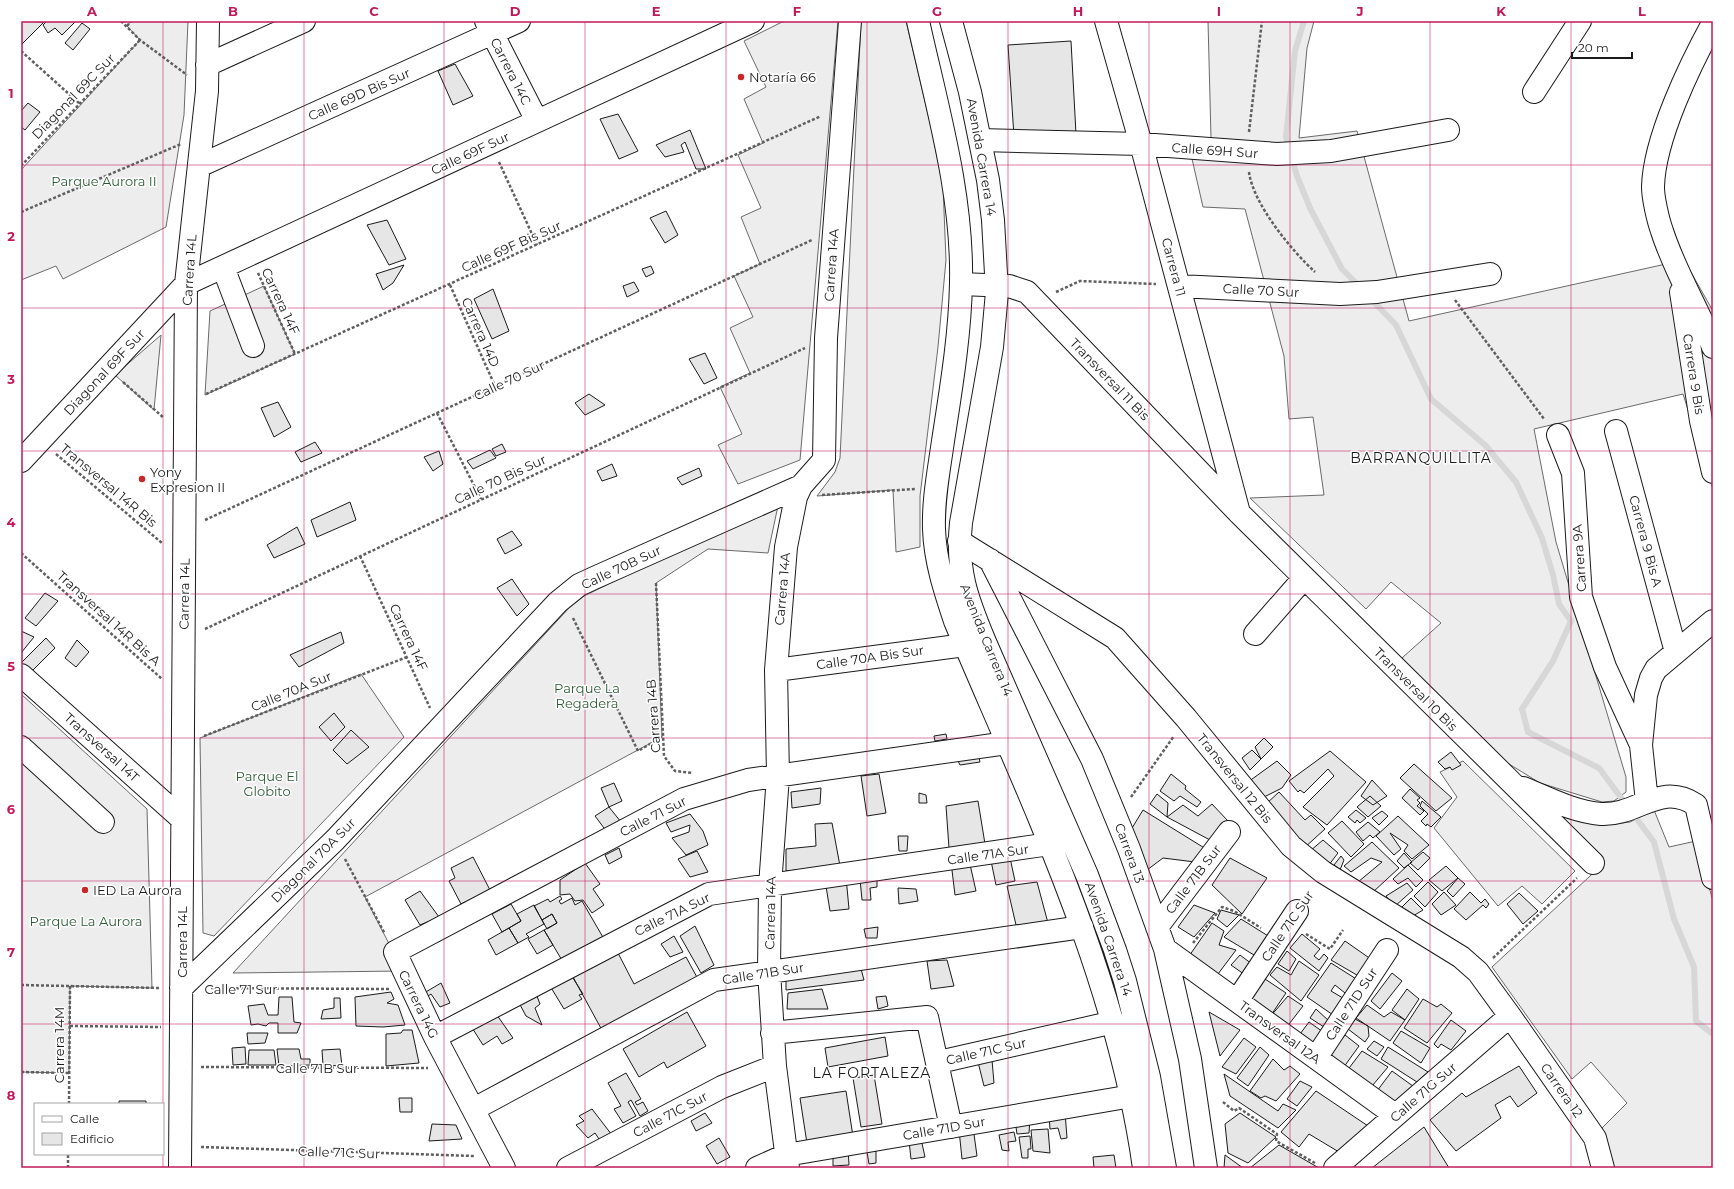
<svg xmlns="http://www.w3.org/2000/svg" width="1734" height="1189" font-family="Montserrat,sans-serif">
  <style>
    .built { fill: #ededed; stroke: #6a6a6a }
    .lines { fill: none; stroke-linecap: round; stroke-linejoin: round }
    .stream { stroke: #d7d7d7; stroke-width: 6 }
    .building { fill: #e6e6e6; stroke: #1a1a1a }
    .minor-casing { stroke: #1a1a1a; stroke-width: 24 }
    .major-casing { stroke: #1a1a1a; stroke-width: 24 }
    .path { stroke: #5f5f5f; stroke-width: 2.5; stroke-dasharray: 3 2; stroke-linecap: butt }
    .minor { stroke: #fff; stroke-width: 22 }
    .major { stroke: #fff; stroke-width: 22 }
    .grid { fill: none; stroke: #c2185b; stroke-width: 1; stroke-opacity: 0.55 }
    .poi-dot { fill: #c62828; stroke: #fff; stroke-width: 1.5 }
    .labels { text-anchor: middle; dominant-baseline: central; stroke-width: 3; stroke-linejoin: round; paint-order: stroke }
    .street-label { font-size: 13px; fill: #1a1a1a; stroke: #fff }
    .poi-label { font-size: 13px; fill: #1a1a1a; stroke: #fff; text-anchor: start }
    .park-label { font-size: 13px; fill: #2b5a34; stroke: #fff }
    .neighbourhood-label { font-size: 14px; letter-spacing: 1px; fill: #1a1a1a; stroke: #fff }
    .neatline { fill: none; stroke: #c2185b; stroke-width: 1.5 }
    .grid-label { font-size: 13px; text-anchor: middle; font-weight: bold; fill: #c2185b }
  </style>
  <rect width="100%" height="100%" fill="#fff"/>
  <path class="built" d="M131,21h57l-4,94 -18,112 -103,52 -7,-13 -35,14v-110l119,-130 -13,-14z
    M784,21h54l-38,439 -62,24 -20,-39 24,-11 -22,-47 30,-14 -20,-45 23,-11 -19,-41 26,-12 -19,-47 20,-9 -23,-53 25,-12 -19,-44 22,-12 -22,-46z
    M861,21h45l26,110 11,55 3,74 -8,87 -18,149v51l-24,5 -3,-62 -76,6 18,-24 5,-14z
    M1208,21h106l-7,27 -8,90 58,-7 52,190 275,-61 29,51v178l-30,-95 -149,35 22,113 70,235v15l-12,9 -12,1 -62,-19 -44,-27 -94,-98 39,-35 -50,-41 -25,27 -116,-111 74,-3 -11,-78 -24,2 -5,-63 -39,-147 -42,-2 -16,-70 24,1z
    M264,286l31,68 -90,41 5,-84z
    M161,335l-7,75 -39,-35z
    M779,501l-11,52 -60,-4 -52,34 6,154 -297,160 38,74 -170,2 336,-365 15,-12z
    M361,674l43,63 -190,199 -11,-3 -3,-195z
    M21,694l126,115 5,179 -82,-2 -1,87 -48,-1z
    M1463,761l112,110 -33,33 -20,-18 -24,20 -64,-78 23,-31 -17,-25z
    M1654,810l15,37 27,-6 17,60v267h-99l-12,-40 25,-25 -36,-41 -19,17 -80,-112 111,-103 -54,-53 21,8 41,5 19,-2z"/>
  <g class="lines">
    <path class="stream" d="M1304,21l-9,30 -9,86 11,39 13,32 32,61 18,18
      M1370,298l26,27 35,74 54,46 31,37 26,56 11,37 6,29 12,17 -18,40 -31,48 6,23 71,36 55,74 20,77 20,48 2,54 17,13"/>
  </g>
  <path class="building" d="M21,21l23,1 -23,23z
    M47,21h29l-14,14 -7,-7 -7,5 -5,-8z
    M82,23l8,6 -17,21 -8,-7z
    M1071,41l5,93 -62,3 -6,-92z
    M455,64l18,32 -20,9 -15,-34z
    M28,103l12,9 -15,18 -4,-3v-16z
    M618,114l20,37 -19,8 -19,-40z
    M690,130l16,39h-10l-11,-27 -4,3 3,7 -19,5 -9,-12z
    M666,211l12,24 -13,8 -15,-25z
    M387,220l19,39 -17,6 -22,-40z
    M404,265l-11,18 -10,7 -7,-16z
    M651,266l3,7 -8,4 -4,-8z
    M634,282l5,9 -12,6 -4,-11z
    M493,289l16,42 -17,8 -18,-40z
    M705,353l12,25 -13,6 -15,-25z
    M589,394l16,11 -20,10 -10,-12z
    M278,402l13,25 -17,10 -13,-29z
    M315,442l7,11 -21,9 -6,-10z
    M502,444l4,8 -10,4 -4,-7z
    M490,450l6,8 -23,11 -6,-8z
    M439,451l4,13 -10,7 -9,-14z
    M612,464l5,12 -15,5 -5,-10z
    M699,468l3,8 -20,9 -5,-7z
    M350,502l6,18 -39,17 -6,-17z
    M297,527l8,17 -31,14 -7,-13z
    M512,531l10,14 -17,9 -8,-15z
    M512,579l17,25 -12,12 -20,-28z
    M45,593l13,8 -22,25 -11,-8z
    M21,631l13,6 -13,16z
    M341,632l3,11 -45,24 -9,-12z
    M46,638l9,10 -23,23 -11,-8z
    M77,640l12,12 -13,15 -11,-9z
    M334,713l11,14 -14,14 -12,-14z
    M351,730l18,17 -22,17 -14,-14z
    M946,734l1,5 -12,2 -1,-5z
    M1264,738l9,9 -12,12 -6,-12z
    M1252,750l9,9 -11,11 -8,-12z
    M1330,751l36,31 -39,43 -24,-18 31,-31 -6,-7 -24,24 -4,-3 -2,2 -9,-11z
    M1451,752l10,13 -9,5 -2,-3 -5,2 -7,-7z
    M978,753l2,9 -20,3 -4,-8z
    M1277,761l14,14 -9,13 -18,9 -16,-15z
    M1414,764l38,34 -16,13 -36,-33z
    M879,774l7,39 -19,3 -6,-40z
    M1171,774l15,12 -1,3 16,13 -4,5 -17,-11 -6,5 -14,-10z
    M1372,780l15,16 -14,9 -12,-9z
    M614,783l8,18 -13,6 -8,-19z
    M821,788l-1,16 -28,4 -1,-16z
    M1410,789l10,9 -3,2 3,3 -3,3 7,5 -4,4 -18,-17z
    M1279,792l26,28 6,-5 14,14 -22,20 -38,-44z
    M919,793l7,2 1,8h-8z
    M1157,794l11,9 -1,14 -17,-13z
    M1370,796l11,10 -13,11 -11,-10z
    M978,801l7,43 -36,4 -3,-42z
    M1422,801l19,16 -10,10 -4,-3 -1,2 -5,-5 7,-7 -8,-8z
    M1212,804l16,17 -18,19 -43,-23 16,-12 15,11z
    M609,807l12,15 -14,10 -12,-16z
    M1143,810l63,39 -11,13 -32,-4 -16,12 -18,-37z
    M1356,810l10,8 -6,5 -3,-3 -2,3 -7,-6z
    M1382,811l6,5 -9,9 -7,-7z
    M690,814l13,17 5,14 -22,10 -14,-17 17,-6 1,-7 -19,7 -5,-9z
    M1398,816l31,29 -17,14 -8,-8 4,-6 -18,-12 11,16 -7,6 -18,-19z
    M1342,821l22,23 -13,13 -23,-24z
    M1368,822l12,10 -7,6 -3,-3 -7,6 -7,-9z
    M832,823l8,43 -54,5v-22l30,-3 -1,-22z
    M898,836h10l-1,15h-8z
    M1323,840l15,13 -10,13 -18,-15z
    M1372,842l27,26 -26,24 -15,-10 24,-20 -11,-4 -20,14 -7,-6z
    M619,848l3,9 -13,7 -4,-9z
    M697,851l11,21 -18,5 -12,-18z
    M1423,852l7,6 -12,12 -8,-7z
    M1009,853l6,28 -19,4 -6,-29z
    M1404,853l8,9 -8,6 -7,-7z
    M1341,856l3,4 -4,10 -6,-5z
    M473,857l17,33 -29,14 -12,-23 6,-3 -4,-10z
    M1230,858l37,20 -25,36 -30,-29z
    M969,860l7,31 -21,4 -4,-33z
    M585,863l15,21 -7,5 11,16 -12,8 -9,-13 -8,1 -5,-7 -10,1v-15z
    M1408,865l15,15 -7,7 -8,-9 -10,6 -5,-5z
    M1446,866l12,12 -16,13 -13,-11z
    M846,877l3,32 -19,2 -5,-31z
    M877,877v10l-7,1 1,12h-9l-2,-21z
    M1458,878l7,6 -12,13 -6,-6z
    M1037,882l11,41 -32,2 -9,-39z
    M1428,882l10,10 -13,15 -11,-11z
    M1407,883l6,7 -19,17 -8,-11z
    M898,888l18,1 2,12 -19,3z
    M420,891l19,26 -19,8 -15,-25z
    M1444,892l12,13 -15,10 -9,-11z
    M1470,892l11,11 4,-4 4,5 -3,4 -3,-3 -17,15 -12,-11z
    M1519,893l19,18 -15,13 -16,-20z
    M560,896l2,3 -3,2 2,3 11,-6 3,7 7,-4 22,38 -41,23 -19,-32 13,-7 -5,-9 -10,6 -8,-14 14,-7 2,3z
    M1411,898l12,12 -15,9 -11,-7z
    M511,904l10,17 -19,11 -10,-18z
    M534,905l10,19 -18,10 3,3 -11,6 -9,-15 12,-7 -4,-7z
    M1194,905l21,8 -21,24 -16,-10z
    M1221,910l18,5 -12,12 -10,-8z
    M552,914l5,9 -10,6 -5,-9z
    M1241,919l32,20 -14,19 -35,-21z
    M1212,923l12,8 -5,14 17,5 -21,28 -28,-19z
    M695,926l19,39 -13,8 -21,-37z
    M878,927l-1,11h-11l-2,-9z
    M509,928l9,15 -22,12 -8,-15z
    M544,930l9,15 -16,9 -9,-15z
    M1302,934l18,15 -6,7 5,4 5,-6 4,4 -9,13 -29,-23z
    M674,936l9,16 -13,5 -9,-13z
    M1345,941l30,21 -13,16 -31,-18z
    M1287,951l9,8 -7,12 -11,-7z
    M618,953l16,31 52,-27 13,24 -96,51 -30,-55z
    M1240,955l16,12 -8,10 -17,-12z
    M947,960l7,26 -23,3 -4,-28z
    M1299,961l20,14 -18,26 -31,-26 7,-8 14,8z
    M1331,963l30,19 -11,15 -15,-12 -4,6 17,10 -12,16 -29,-20z
    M860,965l4,15 -78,10v-16z
    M1392,973l10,8 -22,28 -9,-8z
    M571,975l12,19 -4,1 3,4 -18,10 -14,-23z
    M1265,979l21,14 -17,25 -21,-15z
    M441,983l9,20 -10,4 -9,-13 -9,6 -3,-4z
    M822,989l6,20h-41l1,-16z
    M1407,989l12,10 -14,21 -13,-10z
    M535,991l5,13 -5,4 7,17 -16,-9 -9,-17z
    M391,992l3,7 -7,4 11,2 7,20 -22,2 -27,-1 -1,-29z
    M886,996l2,10 -10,3 -2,-12z
    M1288,996l15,10 -17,22 -17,-10z
    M279,997h13l2,25 7,1 -4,10h-19v-10h-9l-3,3 -8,-2 -7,1 -3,-19 16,-2 4,11h10z
    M334,998h6l1,20 -20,1 2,-9 11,-2z
    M1423,999l14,8 4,-3 11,9 -25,30 -23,-15z
    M1367,1005l17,12 7,-5 14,8 -15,21 -34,-23z
    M492,1008l21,30 -11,6 -5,-8 -14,9 -14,-22z
    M1316,1009l14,13 -6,5 -14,-9z
    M687,1012l19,34 -39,22 -3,-6 -25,15 -16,-28z
    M1209,1012l31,18 -20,26z
    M1355,1019l13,7 1,10 -4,6 -17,-13z
    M1451,1020l15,11 -15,19 -10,-6 -3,4 -4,-4z
    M1309,1022l17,12 -10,13 -19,-9z
    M403,1030h9l7,33 -33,3v-32l15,-1z
    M1401,1031l29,17 -9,15 -28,-20z
    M247,1033h21l-3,10 -17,1z
    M1345,1035l14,11 -18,25 -16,-12z
    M885,1037l3,19 -60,11 -3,-19z
    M1244,1038l12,9 -20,27 -14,-7z
    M1374,1041l10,6 -7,9 -10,-7z
    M245,1047l1,17 -13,1 -1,-17z
    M1260,1047l9,8 -21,31 -11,-8z
    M1388,1047l40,25 -11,10 -36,-23z
    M277,1049h22l2,10h9v6l-31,1z
    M340,1049l2,17 -19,-1 -1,-15z
    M249,1050h25l2,15h-28z
    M1362,1051l26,16 -21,25 -24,-16z
    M1273,1059l11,11 6,-4 10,8 -24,27 -11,-5 -4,2 -11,-7z
    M992,1060l2,23 -10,3 -6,-24z
    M1519,1066l18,27 -19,14 -8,-11 -15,9 6,13 -45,33 -26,-31 32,-27 4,4z
    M1392,1071l25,18 -23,19 -20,-13z
    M626,1073l15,26 -6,3 2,3 6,-3 5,9 -8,5 -9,-16 -3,2 8,14 -13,7 -9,-14 7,-3 -13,-23z
    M1224,1074l54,37 5,-7 13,6 -18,18 -48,-32z
    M874,1075l8,49 -21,3 -8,-49z
    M1300,1081l12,6 -15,19 -10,-7z
    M846,1091l8,52 -46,7 -8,-52z
    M1316,1091l55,37 -32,24 -30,-18 -10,13 -18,-15z
    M399,1098h13v14h-12z
    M119,1101h27v3h-27z
    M592,1109l23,30 -12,6 -8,-12 -7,5 -12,-13 8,-4 -5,-5z
    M1065,1112l2,26 -6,1 -3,-11 -8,1 -1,-14z
    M705,1113l7,10 -16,8 -5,-10z
    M1240,1113l36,24 -28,26 -20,-10 -3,-29z
    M1030,1118l-1,15 -12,1 -2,-14z
    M432,1124l24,1 6,14 -33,2z
    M973,1127l4,29 -15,3 -3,-29z
    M1424,1127l25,41h-77z
    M1048,1129l2,24 -17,-2 -2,-21z
    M1014,1132l2,9 -8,1 1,9 -7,-1 -3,-15z
    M1030,1136l1,13h-3v9h-6l-3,-21z
    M719,1138l11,19 -13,7 -11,-18z
    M921,1139l4,18 -14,2 -2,-18z
    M1279,1145l40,23h-69z
    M848,1147l1,18 -16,1v-17z
    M876,1151v12l-7,1 -2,-12z
    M1114,1155l2,13h-22l-1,-11z
    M1225,1155l18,13h-19z"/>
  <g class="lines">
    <g class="minor-casing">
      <path id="minor" d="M486,21l51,100
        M1106,21l35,123 98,369
        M1713,23c-23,42 -59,116 -60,164 0,11 5,33 9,44 13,41 36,77 51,116
        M207,65l97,-44
        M1534,92l46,-71
        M980,140l161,4 136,10 54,-3 117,-21
        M199,166l320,-145
        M223,267l30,79
        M961,284l48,2 18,6 213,222 353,349
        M1179,286l161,8 37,-2 113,-18
        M1681,292l20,129 12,51
        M1616,431l60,221
        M1558,435l15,38 8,124 24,70 36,78
        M21,461l165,-177 567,-263
        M959,541l156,97 71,80 105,128 32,26 138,85 17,15 32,44 85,122 8,30
        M990,560l102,199 37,90 36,100 25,110 16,109
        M1255,634l49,-56
        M776,670l189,-25
        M21,675l161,144
        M21,747l82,75
        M1523,788c25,10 51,24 78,26 37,2 59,-33 95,-9l17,73
        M1647,802l-6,-57 5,-50 5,-17 5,-9 57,-48
        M1157,927l72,-95
        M1165,949l230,166
        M181,988l154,-148 223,-238 21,-17 15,-7 207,-92
        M1237,1001l60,-90
        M772,1033l155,-16 24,110
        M435,1037l274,-143 341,-50
        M1316,1058l71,-108
        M939,1062l175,-40
        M474,1109l240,-129 368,-53
        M180,1168l6,-884 21,-193 1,-70
        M504,1168l-69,-131 -40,-85 289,-153 64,-19 259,-37
        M568,1168l154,-81 53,-21
        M757,1168l29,-13 346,-59
        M788,1168l-13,-102 -6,-95 1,-85 8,-110 -2,-106 10,-123 10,-50 5,-11 23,-26 2,-122 24,-317
        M1335,1168l175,-152"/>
    </g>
    <g class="major-casing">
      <path id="major" d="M918,21c19,86 45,173 43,262 -1,52 -10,106 -18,158 -4,29 -10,58 -9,88 1,32 11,62 21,92 75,178 162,354 189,547
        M951,21l19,71 18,88 5,40 4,72 -5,55 -31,176c-5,47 6,76 24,119l102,233 28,75 10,31 24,96 16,91"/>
    </g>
    <path class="path" d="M121,21l19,19 47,35
      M127,26l4,-5
      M21,51l58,52
      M1249,132l13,-111
      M499,162l38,83
      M21,166l119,-126
      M1249,172c4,32 43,79 66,100
      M21,212l160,-68
      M258,273l37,81
      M450,285l45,101
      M1056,292l24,-11 76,3
      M1455,300l89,119
      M123,382l41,36
      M206,394l615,-278
      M437,413l44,86
      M56,454l106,89
      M822,495l93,-6
      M205,520l607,-280
      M21,553l141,126
      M360,556l70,152
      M656,583l8,173 11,15 18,2
      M573,618l65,133 24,-14
      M205,629l600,-281
      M204,736l203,-79
      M1131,797l43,-61
      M345,859l40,75
      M1306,934l24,15 13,-19
      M1193,943l29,-36 12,4 27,17
      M1493,958l84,-80
      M21,985l139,3
      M211,988l179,1
      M70,1026l91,1
      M201,1067l227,1
      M21,1072l48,1
      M1223,1102l11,9 5,-3 38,26 -1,7 39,22
      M69,1104l1,-118
      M201,1147l273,9
      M68,1168v-14"/>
    <use href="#minor" class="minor"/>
    <use href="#major" class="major"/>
  </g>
  <path class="grid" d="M163,21v1083M304,21v1147M444,21v1147M585,21v1147M726,21v1147M867,21v1147M1008,21v1147M1149,21v1147M1290,21v1147M1430,21v1147M1571,21v1147M21,165h1692M21,308h1692M21,451h1692M21,594h1692M21,738h1692M21,881h1692M21,1024h1692M163,1154v14"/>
  <g class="poi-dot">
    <circle cx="741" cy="77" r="4"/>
    <circle cx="142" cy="479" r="4"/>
    <circle cx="85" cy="890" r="4"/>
  </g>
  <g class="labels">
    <g class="street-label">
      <text transform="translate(511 71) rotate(63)">Carrera 14C</text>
      <text transform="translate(359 94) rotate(-24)">Calle 69D Bis Sur</text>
      <text transform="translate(73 96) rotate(-46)">Diagonal 69C Sur</text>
      <text transform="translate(1215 150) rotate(4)">Calle 69H Sur</text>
      <text transform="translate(470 153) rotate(-25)">Calle 69F Sur</text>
      <text transform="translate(982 157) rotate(80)">Avenida Carrera 14</text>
      <text transform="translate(511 246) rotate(-24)">Calle 69F Bis Sur</text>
      <text transform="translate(831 265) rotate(-86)">Carrera 14A</text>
      <text transform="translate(1174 267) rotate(75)">Carrera 11</text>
      <text transform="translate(189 270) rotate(-86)">Carrera 14L</text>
      <text transform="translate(1261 290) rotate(3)">Calle 70 Sur</text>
      <text transform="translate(281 301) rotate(65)">Carrera 14F</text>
      <text transform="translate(481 332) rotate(66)">Carrera 14D</text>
      <text transform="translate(104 372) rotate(-47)">Diagonal 69F Sur</text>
      <text transform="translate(1694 374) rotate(81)">Carrera 9 Bis</text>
      <text transform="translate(1110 379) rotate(46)">Transversal 11 Bis</text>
      <text transform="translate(509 380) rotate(-25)">Calle 70 Sur</text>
      <text transform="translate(500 479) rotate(-25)">Calle 70 Bis Sur</text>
      <text transform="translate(109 485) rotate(40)">Transversal 14R Bis</text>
      <text transform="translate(1646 541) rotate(75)">Carrera 9 Bis A</text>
      <text transform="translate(1579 558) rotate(-94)">Carrera 9A</text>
      <text transform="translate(621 567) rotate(-25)">Calle 70B Sur</text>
      <text transform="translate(782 589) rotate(-85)">Carrera 14A</text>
      <text transform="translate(184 594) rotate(-89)">Carrera 14L</text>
      <text transform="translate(109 618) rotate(42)">Transversal 14R Bis A</text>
      <text transform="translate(409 637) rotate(65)">Carrera 14F</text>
      <text transform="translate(987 640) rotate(68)">Avenida Carrera 14</text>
      <text transform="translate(870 657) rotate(-8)">Calle 70A Bis Sur</text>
      <text transform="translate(1416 689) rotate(45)">Transversal 10 Bis</text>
      <text transform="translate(291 691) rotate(-22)">Calle 70A Sur</text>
      <text transform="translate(653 716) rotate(-94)">Carrera 14B</text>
      <text transform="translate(102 747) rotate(42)">Transversal 14T</text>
      <text transform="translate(1235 778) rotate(51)">Transversal 12 Bis</text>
      <text transform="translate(653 816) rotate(-27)">Calle 71 Sur</text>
      <text transform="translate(1130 853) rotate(70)">Carrera 13</text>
      <text transform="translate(988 854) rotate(-8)">Calle 71A Sur</text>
      <text transform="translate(313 860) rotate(-45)">Diagonal 70A Sur</text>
      <text transform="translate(1193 879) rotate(-53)">Calle 71B Sur</text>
      <text transform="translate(770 913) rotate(-89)">Carrera 14A</text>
      <text transform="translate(672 914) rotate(-26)">Calle 71A Sur</text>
      <text transform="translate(1287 926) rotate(-56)">Calle 71C Sur</text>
      <text transform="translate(1109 939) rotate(71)">Avenida Carrera 14</text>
      <text transform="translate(182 942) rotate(-90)">Carrera 14L</text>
      <text transform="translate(763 973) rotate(-9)">Calle 71B Sur</text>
      <text x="241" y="989">Calle 71 Sur</text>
      <text transform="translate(419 1004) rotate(64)">Carrera 14G</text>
      <text transform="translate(1351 1004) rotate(-57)">Calle 71D Sur</text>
      <text transform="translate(1280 1032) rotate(36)">Transversal 12A</text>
      <text transform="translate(59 1045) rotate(-90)">Carrera 14M</text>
      <text transform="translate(986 1051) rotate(-13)">Calle 71C Sur</text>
      <text x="317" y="1068">Calle 71B Sur</text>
      <text transform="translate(1562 1090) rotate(55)">Carrera 12</text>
      <text transform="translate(1423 1092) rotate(-41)">Calle 71G Sur</text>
      <text transform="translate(670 1114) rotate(-28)">Calle 71C Sur</text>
      <text transform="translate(944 1128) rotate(-10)">Calle 71D Sur</text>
      <text transform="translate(339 1152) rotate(2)">Calle 71C Sur</text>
    </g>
    <g class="poi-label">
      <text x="749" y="77">Notaría 66</text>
      <text x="150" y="472">Yony<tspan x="150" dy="15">Expresion II</tspan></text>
      <text x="93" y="890">IED La Aurora</text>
    </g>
    <g class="park-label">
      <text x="104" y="181">Parque Aurora II</text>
      <text x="587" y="688">Parque La<tspan x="587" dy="15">Regadera</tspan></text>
      <text x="267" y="776">Parque El<tspan x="267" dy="15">Globito</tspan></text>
      <text x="86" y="921">Parque La Aurora</text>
    </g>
    <g class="neighbourhood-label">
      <text x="1421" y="458">BARRANQUILLITA</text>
      <text x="872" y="1073">LA FORTALEZA</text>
    </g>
  </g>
  <rect width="1734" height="1189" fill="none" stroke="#ffffff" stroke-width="44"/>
  <rect x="34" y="1103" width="130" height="52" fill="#ffffff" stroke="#a3a3a3"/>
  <rect x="42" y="1116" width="20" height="6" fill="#ffffff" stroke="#a3a3a3"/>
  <text x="70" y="1123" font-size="12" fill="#1a1a1a">Calle</text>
  <rect x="42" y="1133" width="20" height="12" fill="#e6e6e6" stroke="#a3a3a3"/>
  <text x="70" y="1143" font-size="12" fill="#1a1a1a">Edificio</text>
  <path d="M1572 52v6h60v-6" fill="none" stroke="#1a1a1a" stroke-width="2"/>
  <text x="1578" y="52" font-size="12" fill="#1a1a1a" stroke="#ffffff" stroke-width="3" paint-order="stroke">20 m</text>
  <rect x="22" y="22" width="1690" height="1145" class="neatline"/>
  <g class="grid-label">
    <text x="92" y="16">A</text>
    <text x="233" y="16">B</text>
    <text x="374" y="16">C</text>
    <text x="515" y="16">D</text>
    <text x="656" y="16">E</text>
    <text x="797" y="16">F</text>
    <text x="937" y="16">G</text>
    <text x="1078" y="16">H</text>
    <text x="1219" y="16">I</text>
    <text x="1360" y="16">J</text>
    <text x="1501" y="16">K</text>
    <text x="1642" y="16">L</text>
    <text x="11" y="98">1</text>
    <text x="11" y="241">2</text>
    <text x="11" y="384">3</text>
    <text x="11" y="527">4</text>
    <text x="11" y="671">5</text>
    <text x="11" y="814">6</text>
    <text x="11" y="957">7</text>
    <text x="11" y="1100">8</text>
  </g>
</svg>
